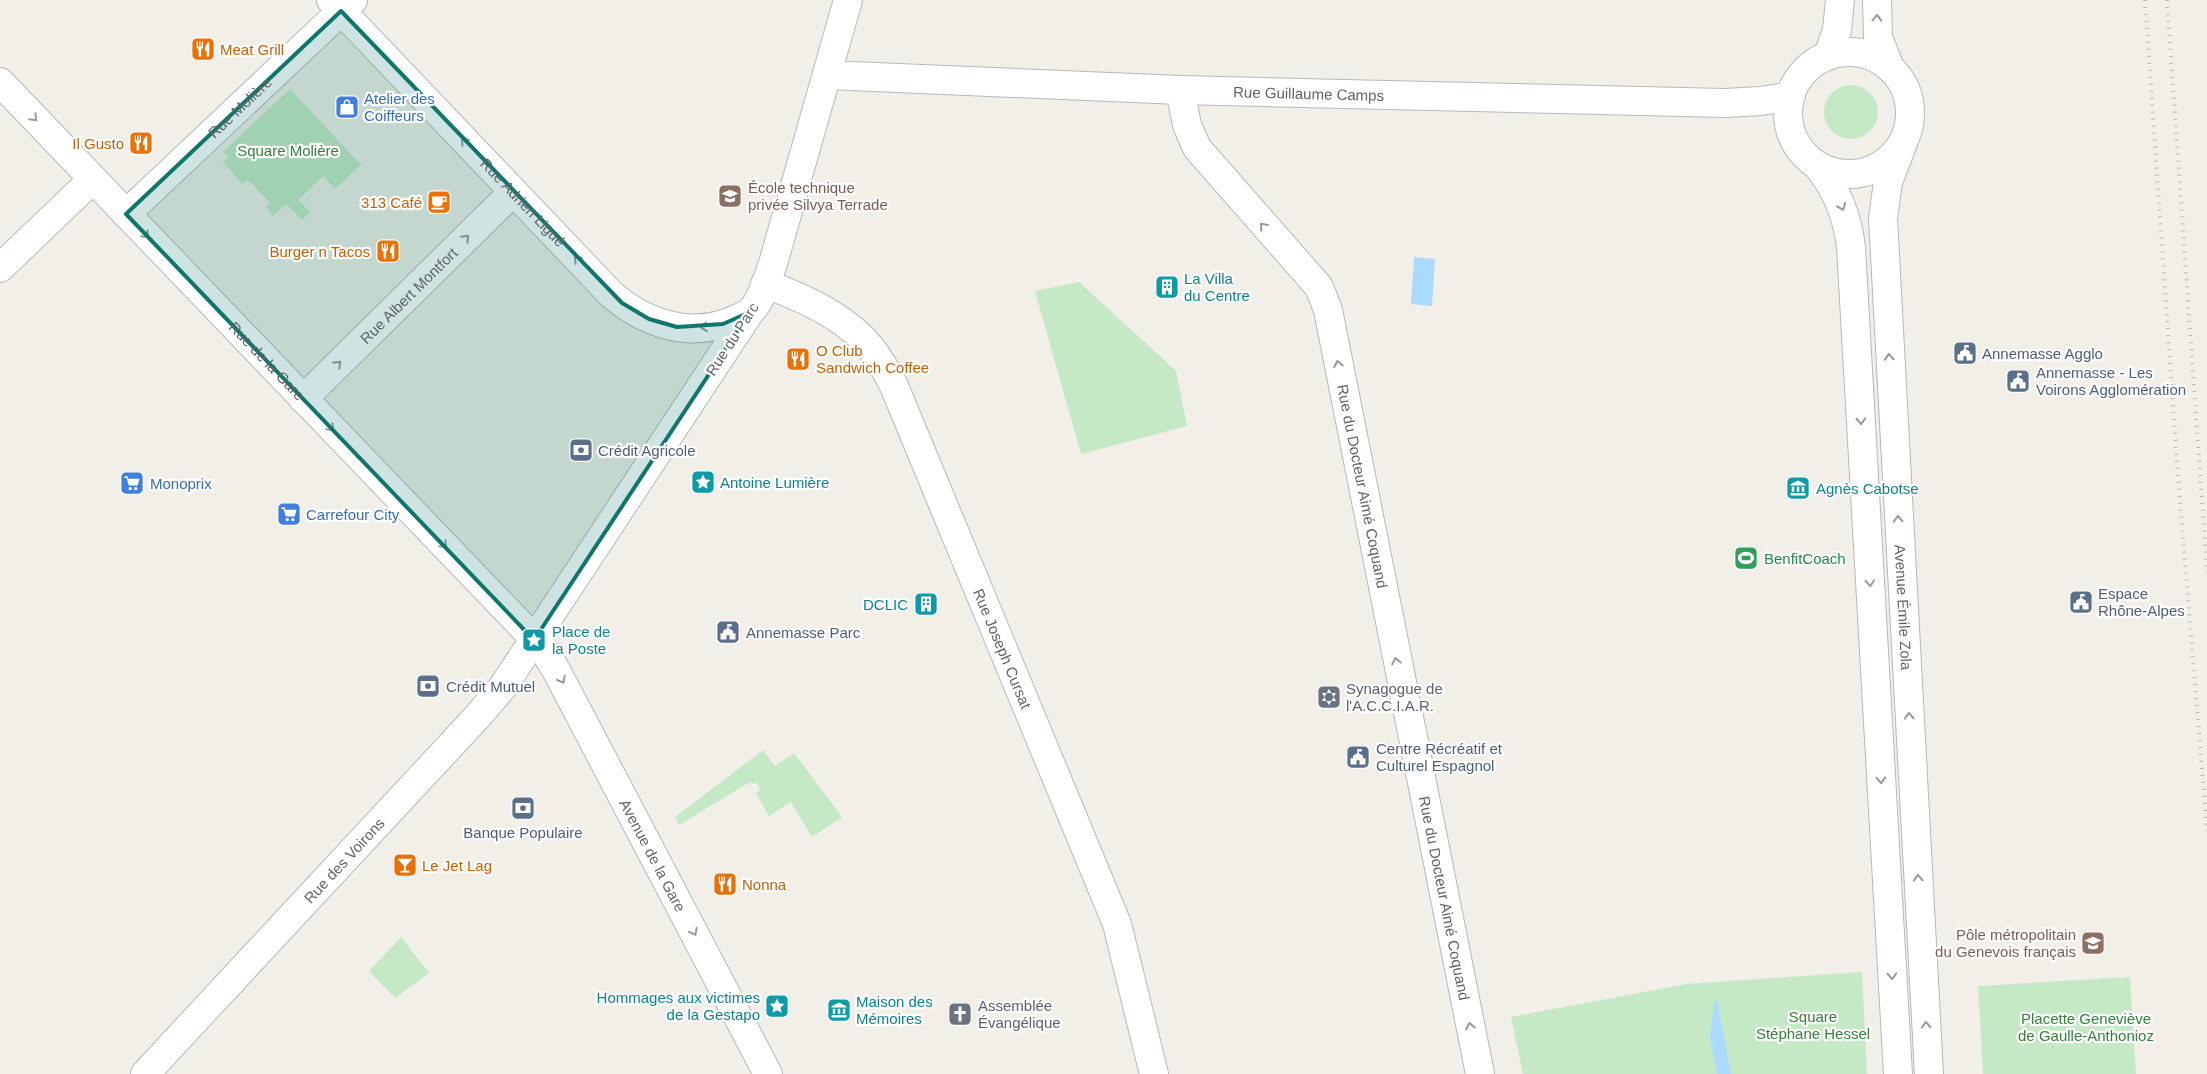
<svg xmlns="http://www.w3.org/2000/svg" width="2207" height="1074" font-family="Arial,sans-serif">
  <style>
    .green { fill: #c5e8c5 }
    .water { fill: #aadaff }
    .lines { fill: none; stroke-linecap: round; stroke-linejoin: round }
    .pedestrian-casing { stroke: #b5b8bc; stroke-width: 30 }
    .minor-casing { stroke: #b5b8bc; stroke-width: 30 }
    .tertiary-casing { stroke: #b5b8bc; stroke-width: 30 }
    .pedestrian { stroke: #fff; stroke-width: 28 }
    .minor { stroke: #fff; stroke-width: 28 }
    .tertiary { stroke: #fff; stroke-width: 28 }
    .rail { stroke: #b6b7b8; stroke-width: 4; stroke-dasharray: 1 6; stroke-linecap: butt }
    .oneway { stroke: #979a9d }
    .marked { fill: #0f766e; fill-opacity: 0.2; stroke: #0f766e; stroke-width: 4; stroke-linejoin: round }
    .labels { text-anchor: middle; dominant-baseline: central; stroke-width: 4.5; stroke-linejoin: round; paint-order: stroke }
    .food-label { font-size: 15px; fill: #c56008; stroke: #fff; text-anchor: start }
    .street-label { font-size: 15px; fill: #5f6368; stroke: #fff }
    .shop-label { font-size: 15px; fill: #366cbe; stroke: #fff; text-anchor: start }
    .park-label { font-size: 15px; fill: #348238; stroke: #fff }
    .education-label { font-size: 15px; fill: #785e54; stroke: #fff; text-anchor: start }
    .culture-label { font-size: 15px; fill: #0d838f; stroke: #fff; text-anchor: start }
    .service-label { font-size: 15px; fill: #4e5e75; stroke: #fff; text-anchor: start }
    .leisure-label { font-size: 15px; fill: #27864d; stroke: #fff; text-anchor: start }
    .worship-label { font-size: 15px; fill: #5b616d; stroke: #fff; text-anchor: start }
  </style>
  <rect width="100%" height="100%" fill="#f1efe8"/>
  <path class="green" d="M1824 112a27 27 0 1 1 54 0a27 27 0 1 1-54 0Z
    M290,89l71,76 -26,24 -12,-13 -25,24 12,12 -8,8 -16,-16 -13,12 -7,-9 4,-4 -22,-23 -6,4 -19,-22 5,-5 -5,-5z
    M1079,282l97,89 11,55 -106,28 -46,-163z
    M763,750l12,16 19,-13 48,64 -30,20 -21,-35 -22,14 -13,-23 4,-3 -4,-8 -4,2 -2,-2 -71,43 -4,-8z
    M401,937l28,36 -34,25 -26,-27z
    M1862,972l5,102h-344l-12,-57 176,-33z
    M2130,977l6,97h-153l-5,-88z"/>
  <path class="water" d="M1414,257l21,2 -3,47 -21,-2z
    M1714,1001h3l14,73h-14l-7,-36z"/>
  <g class="lines">
    <g class="pedestrian-casing">
      <g id="pedestrian">
        <path id="s1" d="M126,214l227,-214"/>
        <path id="s2" d="M145,1074l332,-357 25,-29 248,-376"/>
      </g>
    </g>
    <g class="minor-casing">
      <g id="minor">
        <path id="s3" d="M331,0l280,294c32,28 75,44 118,28 6,-3 15,-5 21,-10 12,-11 19,-37 24,-52l74,-260"/>
        <path id="s4" d="M827,75l353,15 545,13 36,-2 30,-5"/>
        <path id="s5" d="M0,82l542,565 14,23 212,404"/>
        <path id="s6" d="M1180,90l7,35 10,23 122,139 9,23 152,764"/>
        <path d="M0,268l93,-89"/>
        <path id="s7" d="M765,284c37,13 80,32 105,63 10,12 17,25 24,39l223,538 37,150"/>
        <path id="s8" d="M303,399l210,-207"/>
      </g>
    </g>
    <g class="tertiary-casing">
      <g id="tertiary">
        <path d="M1877,0l1,37 12,31"/>
        <circle cx="1849" cy="113" r="61"/>
        <path d="M1828,56l9,-26 3,-30"/>
        <path id="s9" d="M1903,143l-15,39 -5,36 46,856"/>
        <path d="M1818,166c19,25 29,49 33,81l47,827"/>
      </g>
    </g>
    <use href="#pedestrian" class="pedestrian"/>
    <use href="#minor" class="minor"/>
    <use href="#tertiary" class="tertiary"/>
    <path class="rail" d="M2145,0l33,477 29,354
      M2167,0l40,573"/>
  </g>
  <defs><path id="oneway-chevron" d="M-2-3.5L2.5 0L-2 3.5" fill="none" stroke-width="1.6" stroke-linecap="round" stroke-linejoin="round" transform="scale(1.25)"/></defs>
  <g class="oneway">
    <use href="#oneway-chevron" transform="translate(1877 18) rotate(-89)"/>
    <use href="#oneway-chevron" transform="translate(34 118) rotate(46)"/>
    <use href="#oneway-chevron" transform="translate(464 141) rotate(-133)"/>
    <use href="#oneway-chevron" transform="translate(1842 207) rotate(68)"/>
    <use href="#oneway-chevron" transform="translate(1263 226) rotate(-131)"/>
    <use href="#oneway-chevron" transform="translate(146 235) rotate(46)"/>
    <use href="#oneway-chevron" transform="translate(466 238) rotate(-45)"/>
    <use href="#oneway-chevron" transform="translate(577 259) rotate(-134)"/>
    <use href="#oneway-chevron" transform="translate(704 327) rotate(174)"/>
    <use href="#oneway-chevron" transform="translate(1889 357) rotate(-93)"/>
    <use href="#oneway-chevron" transform="translate(338 364) rotate(-45)"/>
    <use href="#oneway-chevron" transform="translate(1338 364) rotate(-101)"/>
    <use href="#oneway-chevron" transform="translate(1861 421) rotate(87)"/>
    <use href="#oneway-chevron" transform="translate(331 428) rotate(46)"/>
    <use href="#oneway-chevron" transform="translate(1898 519) rotate(-93)"/>
    <use href="#oneway-chevron" transform="translate(444 545) rotate(46)"/>
    <use href="#oneway-chevron" transform="translate(1870 583) rotate(87)"/>
    <use href="#oneway-chevron" transform="translate(1396 661) rotate(-102)"/>
    <use href="#oneway-chevron" transform="translate(562 680) rotate(62)"/>
    <use href="#oneway-chevron" transform="translate(1909 716) rotate(-93)"/>
    <use href="#oneway-chevron" transform="translate(1881 780) rotate(87)"/>
    <use href="#oneway-chevron" transform="translate(1918 878) rotate(-93)"/>
    <use href="#oneway-chevron" transform="translate(694 932) rotate(62)"/>
    <use href="#oneway-chevron" transform="translate(1892 976) rotate(87)"/>
    <use href="#oneway-chevron" transform="translate(1926 1025) rotate(-93)"/>
    <use href="#oneway-chevron" transform="translate(1470 1026) rotate(-101)"/>
  </g>
  <path class="marked" d="M341,11l281,292 27,16 28,8 46,-3 27,-12 -216,328 -408,-426z"/>
  <defs>
    <g id="restaurant-square" transform="scale(1.25)"><rect x="-9" y="-9" width="18" height="18" rx="4" fill="#e8710a" stroke="#fff"/><path d="M-5-6h1v4h1v-4h1v4h1v-4h1v5L-1.5 .5V6h-2V.5L-5-1ZM5-6V6H3V1.5H1.5Q1.5-4 5-6Z" fill="#fff"/></g>
    <g id="shop-square" transform="scale(1.25)"><rect x="-9" y="-9" width="18" height="18" rx="4" fill="#3f7fe0" stroke="#fff"/><path d="M-5-2.5h2.3a2.7 3.5 0 0 1 5.4 0H5L5.5 6h-11ZM-1.5-2.5h3a1.5 2.3 0 0 0-3 0Z" fill="#fff"/></g>
    <g id="school-square" transform="scale(1.25)"><rect x="-9" y="-9" width="18" height="18" rx="4" fill="#8d6e63" stroke="#fff"/><path d="M0-5L7-2L0 1L-7-2ZM-4 1L0 2.5L4 1V4Q0 6-4 4Z" fill="#fff"/></g>
    <g id="cafe-square" transform="scale(1.25)"><rect x="-9" y="-9" width="18" height="18" rx="4" fill="#e8710a" stroke="#fff"/><path d="M-5.5-4.5H6V0H3Q3 3.5 0 3.5H-2.5Q-5.5 3.5-5.5 0ZM3-3.2v2h1.7v-2ZM-6 4.5H4V6H-6Z" fill="#fff"/></g>
    <g id="building-square" transform="scale(1.25)"><rect x="-9" y="-9" width="18" height="18" rx="4" fill="#0f9aa8" stroke="#fff"/><path d="M-4-6H4V6H1V3H-1V6H-4ZM-2.5-4.3h1.7v1.8h-1.7ZM.8-4.3h1.7v1.8H.8ZM-2.5-1h1.7V.8h-1.7ZM.8-1h1.7V.8H.8Z" fill="#fff"/></g>
    <g id="civic-square" transform="scale(1.25)"><rect x="-9" y="-9" width="18" height="18" rx="4" fill="#5c6f8a" stroke="#fff"/><path d="M-.6-6.5H3V-4.5H.6V-3L4-1V1h2V6H-6V1h2V-1L-.6-3ZM-1.2 2.5V6h2.4V2.5Z" fill="#fff"/></g>
    <g id="bank-square" transform="scale(1.25)"><rect x="-9" y="-9" width="18" height="18" rx="4" fill="#5c6f8a" stroke="#fff"/><path d="M-6-4H6V4H-6ZM0-2.3a2.3 2.3 0 1 0 0 4.6a2.3 2.3 0 1 0 0-4.6Z" fill="#fff"/></g>
    <g id="sight-square" transform="scale(1.25)"><rect x="-9" y="-9" width="18" height="18" rx="4" fill="#0f9aa8" stroke="#fff"/><path d="M0-6L1.8-2.2L6-1.7L2.9 1.2L3.7 5.4L0 3.3L-3.7 5.4L-2.9 1.2L-6-1.7L-1.8-2.2Z" fill="#fff"/></g>
    <g id="supermarket-square" transform="scale(1.25)"><rect x="-9" y="-9" width="18" height="18" rx="4" fill="#3f7fe0" stroke="#fff"/><path d="M-6-5.5h2.5l.6 2H6L4.5 2H-2.5L-4.4-4H-6ZM-1.5 3.2a1.3 1.3 0 1 0 .1 0ZM3 3.2a1.3 1.3 0 1 0 .1 0Z" fill="#fff"/></g>
    <g id="museum-square" transform="scale(1.25)"><rect x="-9" y="-9" width="18" height="18" rx="4" fill="#0f9aa8" stroke="#fff"/><path d="M0-6L6-3V-2H-6V-3ZM-5-1h2V3h-2ZM-1-1h2V3h-2ZM3-1h2V3H3ZM-6 4H6V6H-6Z" fill="#fff"/></g>
    <g id="stadium-square" transform="scale(1.25)"><rect x="-9" y="-9" width="18" height="18" rx="4" fill="#2e9e5b" stroke="#fff"/><path d="M0-5a6.5 5 0 1 0 0 10a6.5 5 0 1 0 0-10ZM-3.5-1.8h7v3.6h-7Z" fill="#fff"/></g>
    <g id="synagogue-square" transform="scale(1.25)"><rect x="-9" y="-9" width="18" height="18" rx="4" fill="#6b7280" stroke="#fff"/><path d="M0-6.5L5.6 3.2H-5.6ZM0 6.5L5.6-3.2H-5.6Z" fill="#fff"/></g>
    <g id="bar-square" transform="scale(1.25)"><rect x="-9" y="-9" width="18" height="18" rx="4" fill="#e8710a" stroke="#fff"/><path d="M-6-5H6L.8 .8V4.5H3.5V6h-7V4.5H-.8V.8Z" fill="#fff"/></g>
    <g id="university-square" transform="scale(1.25)"><rect x="-9" y="-9" width="18" height="18" rx="4" fill="#8d6e63" stroke="#fff"/><path d="M0-5L7-2L0 1L-7-2ZM-4 1L0 2.5L4 1V4Q0 6-4 4Z" fill="#fff"/></g>
    <g id="church-square" transform="scale(1.25)"><rect x="-9" y="-9" width="18" height="18" rx="4" fill="#6b7280" stroke="#fff"/><path d="M-1.2-6h2.4v3.5h3.3v2.4h-3.3V6h-2.4V-.1h-3.3v-2.4h3.3Z" fill="#fff"/></g>
  </defs>
  <g fill-rule="evenodd">
    <use href="#restaurant-square" x="203" y="49"/>
    <use href="#shop-square" x="347" y="107"/>
    <use href="#restaurant-square" x="141" y="143"/>
    <use href="#school-square" x="730" y="196"/>
    <use href="#cafe-square" x="439" y="202"/>
    <use href="#restaurant-square" x="388" y="251"/>
    <use href="#building-square" x="1167" y="287"/>
    <use href="#civic-square" x="1965" y="353"/>
    <use href="#restaurant-square" x="798" y="359"/>
    <use href="#civic-square" x="2018" y="381"/>
    <use href="#bank-square" x="581" y="450"/>
    <use href="#sight-square" x="703" y="482"/>
    <use href="#supermarket-square" x="132" y="483"/>
    <use href="#museum-square" x="1798" y="488"/>
    <use href="#supermarket-square" x="289" y="514"/>
    <use href="#stadium-square" x="1746" y="558"/>
    <use href="#civic-square" x="2081" y="602"/>
    <use href="#building-square" x="926" y="604"/>
    <use href="#civic-square" x="728" y="632"/>
    <use href="#sight-square" x="534" y="640"/>
    <use href="#bank-square" x="428" y="686"/>
    <use href="#synagogue-square" x="1329" y="697"/>
    <use href="#civic-square" x="1358" y="757"/>
    <use href="#bank-square" x="523" y="808"/>
    <use href="#bar-square" x="405" y="865"/>
    <use href="#restaurant-square" x="725" y="884"/>
    <use href="#university-square" x="2093" y="943"/>
    <use href="#sight-square" x="777" y="1006"/>
    <use href="#museum-square" x="839" y="1010"/>
    <use href="#church-square" x="960" y="1014"/>
  </g>
  <g class="labels">
    <g class="food-label">
      <text x="220" y="49">Meat Grill</text>
      <text x="124" y="143" text-anchor="end">Il Gusto</text>
      <text x="422" y="202" text-anchor="end">313 Café</text>
      <text x="370" y="251" text-anchor="end">Burger n Tacos</text>
      <text x="816" y="350">O Club<tspan x="816" dy="17">Sandwich Coffee</tspan></text>
      <text x="422" y="865">Le Jet Lag</text>
      <text x="742" y="884">Nonna</text>
    </g>
    <g class="street-label">
      <text stroke="none"><textPath href="#s4" startOffset="482">Rue Guillaume Camps</textPath></text>
      <text stroke="none"><textPath href="#s1" startOffset="156">Rue Molière</textPath></text>
      <text stroke="none"><textPath href="#s3" startOffset="279">Rue Adrien Ligué</textPath></text>
      <text stroke="none"><textPath href="#s8" startOffset="148">Rue Albert Montfort</textPath></text>
      <text transform="translate(732 339) rotate(-57)">Rue du Parc</text>
      <text stroke="none"><textPath href="#s5" startOffset="386">Rue de la Gare</textPath></text>
      <text stroke="none"><textPath href="#s6" startOffset="450">Rue du Docteur Aimé Coquand</textPath></text>
      <text stroke="none"><textPath href="#s9" startOffset="468">Avenue Émile Zola</textPath></text>
      <text stroke="none"><textPath href="#s7" startOffset="454">Rue Joseph Cursat</textPath></text>
      <text stroke="none"><textPath href="#s5" startOffset="1019">Avenue de la Gare</textPath></text>
      <text stroke="none"><textPath href="#s2" startOffset="292">Rue des Voirons</textPath></text>
      <text stroke="none"><textPath href="#s6" startOffset="870">Rue du Docteur Aimé Coquand</textPath></text>
    </g>
    <g class="shop-label">
      <text x="364" y="98">Atelier des<tspan x="364" dy="17">Coiffeurs</tspan></text>
      <text x="150" y="483">Monoprix</text>
      <text x="306" y="514">Carrefour City</text>
    </g>
    <g class="park-label">
      <text x="288" y="150">Square Molière</text>
      <text x="1813" y="1016">Square<tspan x="1813" dy="17">Stéphane Hessel</tspan></text>
      <text x="2086" y="1018">Placette Geneviève<tspan x="2086" dy="17">de Gaulle-Anthonioz</tspan></text>
    </g>
    <g class="education-label">
      <text x="748" y="187">École technique<tspan x="748" dy="17">privée Silvya Terrade</tspan></text>
      <text x="2076" y="934" text-anchor="end">Pôle métropolitain<tspan x="2076" dy="17">du Genevois français</tspan></text>
    </g>
    <g class="culture-label">
      <text x="1184" y="278">La Villa<tspan x="1184" dy="17">du Centre</tspan></text>
      <text x="720" y="482">Antoine Lumière</text>
      <text x="1816" y="488">Agnès Cabotse</text>
      <text x="908" y="604" text-anchor="end">DCLIC</text>
      <text x="552" y="631">Place de<tspan x="552" dy="17">la Poste</tspan></text>
      <text x="760" y="997" text-anchor="end">Hommages aux victimes<tspan x="760" dy="17">de la Gestapo</tspan></text>
      <text x="856" y="1001">Maison des<tspan x="856" dy="17">Mémoires</tspan></text>
    </g>
    <g class="service-label">
      <text x="1982" y="353">Annemasse Agglo</text>
      <text x="2036" y="372">Annemasse - Les<tspan x="2036" dy="17">Voirons Agglomération</tspan></text>
      <text x="598" y="450">Crédit Agricole</text>
      <text x="2098" y="593">Espace<tspan x="2098" dy="17">Rhône-Alpes</tspan></text>
      <text x="746" y="632">Annemasse Parc</text>
      <text x="446" y="686">Crédit Mutuel</text>
      <text x="1376" y="748">Centre Récréatif et<tspan x="1376" dy="17">Culturel Espagnol</tspan></text>
      <text x="523" y="832" text-anchor="middle">Banque Populaire</text>
    </g>
    <g class="leisure-label">
      <text x="1764" y="558">BenfitCoach</text>
    </g>
    <g class="worship-label">
      <text x="1346" y="688">Synagogue de<tspan x="1346" dy="17">l'A.C.C.I.A.R.</tspan></text>
      <text x="978" y="1005">Assemblée<tspan x="978" dy="17">Évangélique</tspan></text>
    </g>
  </g>
</svg>
